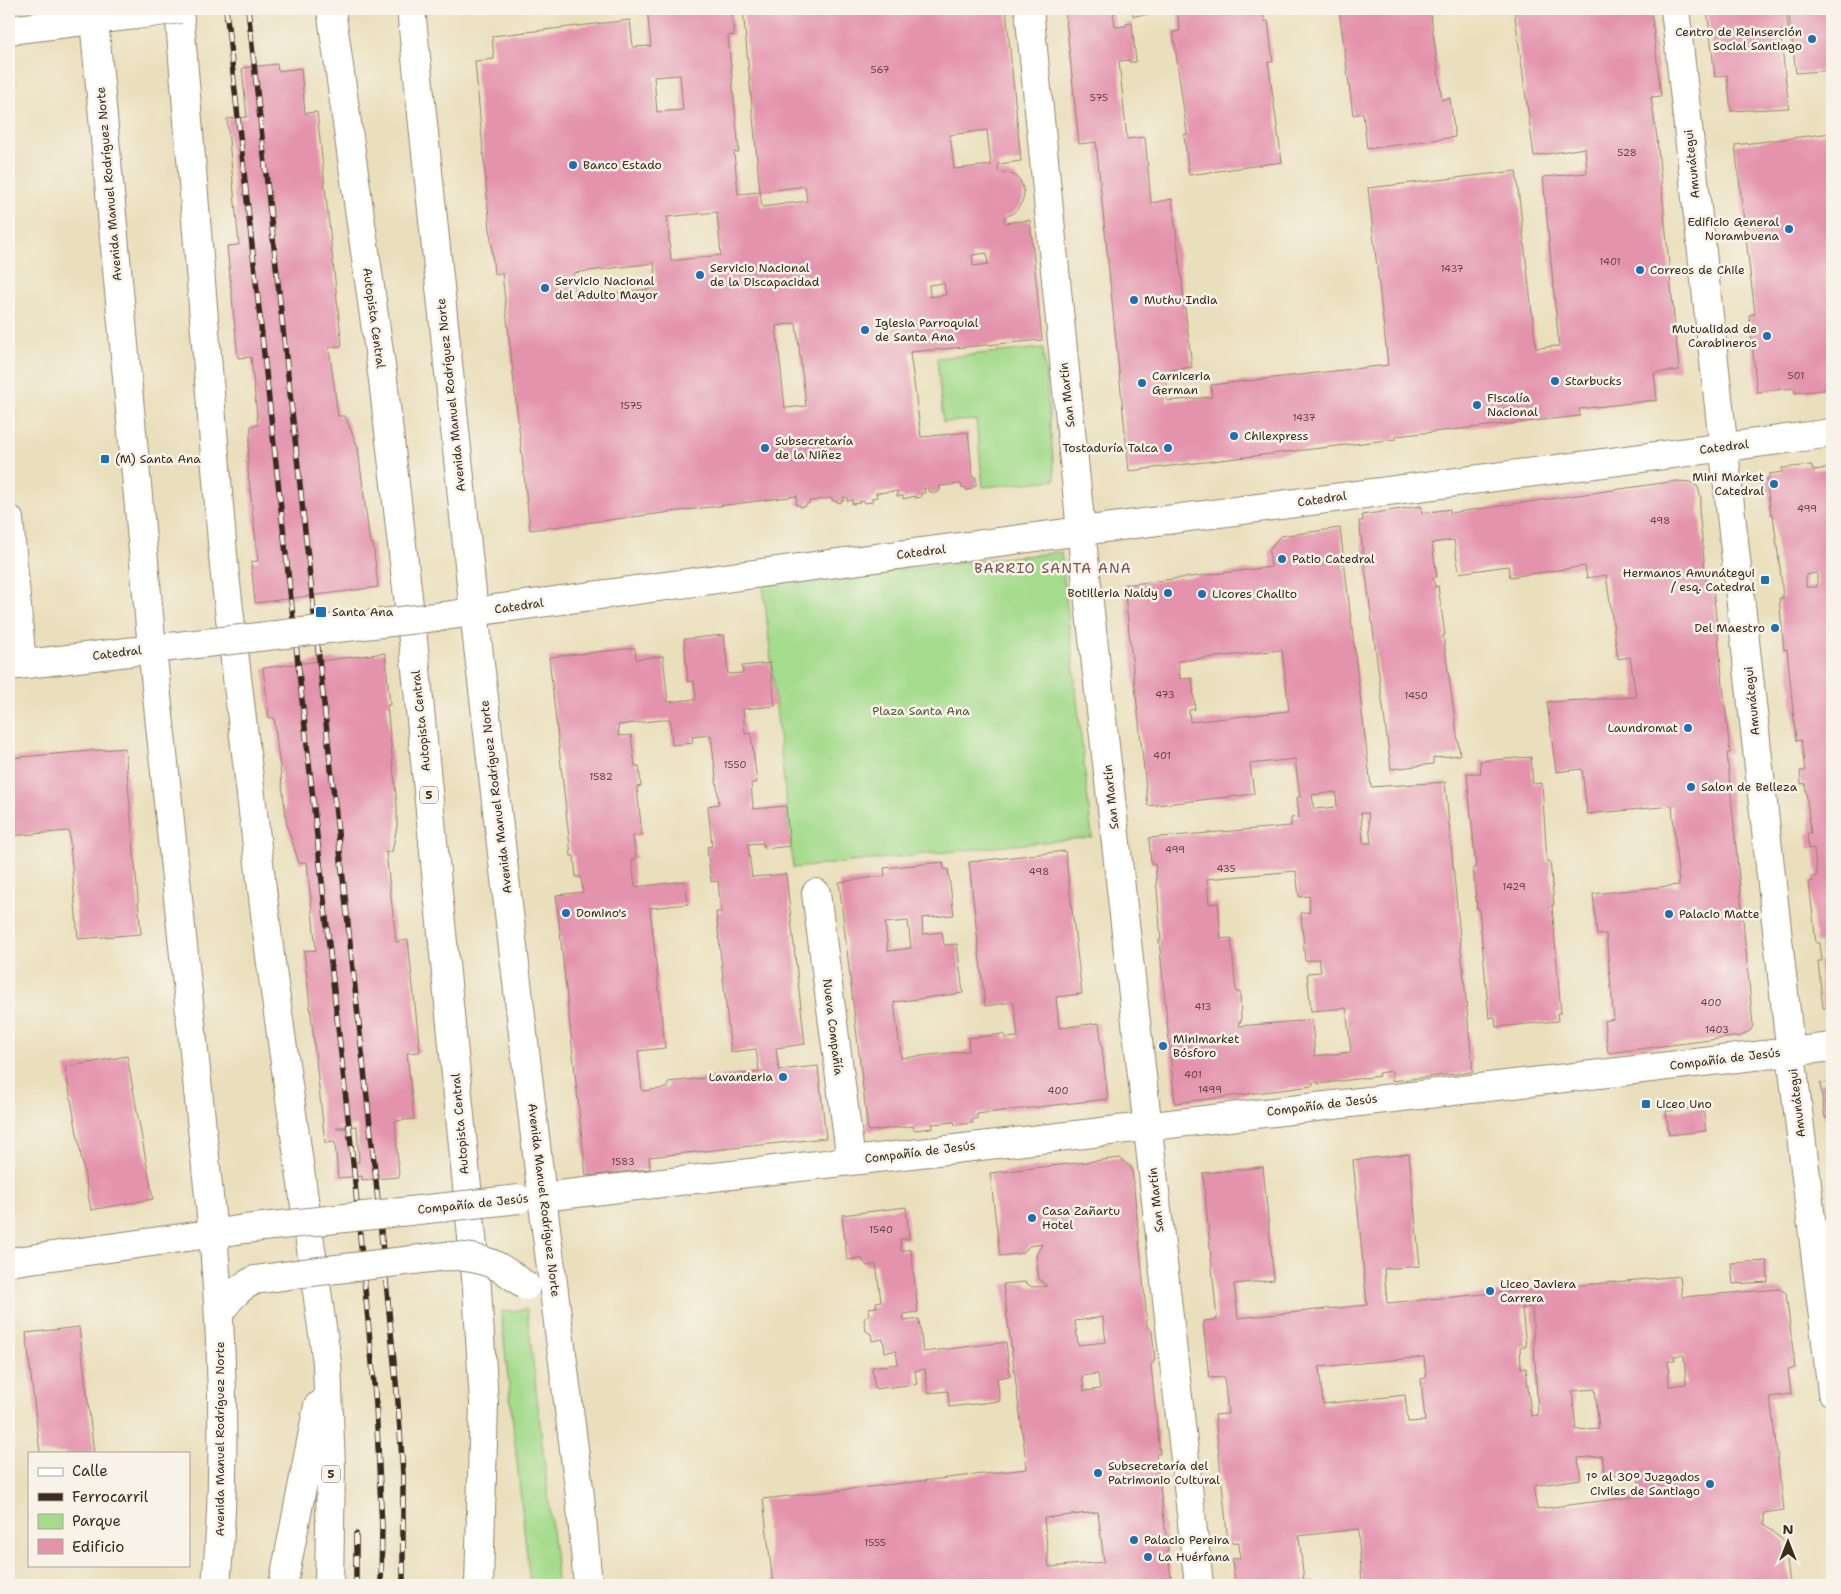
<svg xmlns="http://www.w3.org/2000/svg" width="1841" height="1594" font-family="'Shantell Sans',sans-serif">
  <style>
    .green { fill: #a4db8c; stroke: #708255 }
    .building { fill: #e493ad; fill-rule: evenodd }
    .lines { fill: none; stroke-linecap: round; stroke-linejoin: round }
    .street-casing { stroke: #92846d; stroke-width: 30 }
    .secondary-casing { stroke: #92846d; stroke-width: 30 }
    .primary-casing { stroke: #92846d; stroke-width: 30 }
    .highway-casing { stroke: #92846d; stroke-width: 30 }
    .street { stroke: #fff; stroke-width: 28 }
    .secondary { stroke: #fff; stroke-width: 28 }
    .primary { stroke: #fff; stroke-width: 28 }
    .highway { stroke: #fff; stroke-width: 28 }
    .rail-casing { stroke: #3b2a1e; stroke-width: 5.5 }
    .rail { stroke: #f7f3e8; stroke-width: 4; stroke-dasharray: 11; stroke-linecap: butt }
    .secondary-bridge-casing { stroke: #92846d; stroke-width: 30; stroke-linecap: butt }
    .primary-bridge-casing { stroke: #92846d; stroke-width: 30; stroke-linecap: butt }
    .secondary-bridge { stroke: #fff; stroke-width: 28 }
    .primary-bridge { stroke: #fff; stroke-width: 28 }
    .poi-dot { fill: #1f6fb2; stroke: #f7f3e8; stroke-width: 2 }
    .labels { text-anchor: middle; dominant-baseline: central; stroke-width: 5; stroke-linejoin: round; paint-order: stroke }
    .number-label { font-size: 10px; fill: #654442 }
    .shield { fill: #f7f3e8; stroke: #73665b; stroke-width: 1 }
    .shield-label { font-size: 11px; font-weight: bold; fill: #3b2a1e }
    .poi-label { font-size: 12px; fill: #3b2a1e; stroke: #f7f3e8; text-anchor: start }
    .street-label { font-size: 12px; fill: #3b2a1e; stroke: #f7f3e8 }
    .park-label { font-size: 12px; fill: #55563a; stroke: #f7f3e8 }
    .neighbourhood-label { font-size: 14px; letter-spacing: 1px; fill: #764f50; stroke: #f7f3e8 }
  </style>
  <rect width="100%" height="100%" fill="#f7f3e8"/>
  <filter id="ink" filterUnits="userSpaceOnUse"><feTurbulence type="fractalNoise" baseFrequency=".02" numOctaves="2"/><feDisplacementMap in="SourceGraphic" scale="10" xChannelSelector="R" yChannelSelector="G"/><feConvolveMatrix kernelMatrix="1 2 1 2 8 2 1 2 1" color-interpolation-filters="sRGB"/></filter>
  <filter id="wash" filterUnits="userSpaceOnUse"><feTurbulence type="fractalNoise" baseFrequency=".0096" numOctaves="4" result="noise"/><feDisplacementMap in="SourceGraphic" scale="20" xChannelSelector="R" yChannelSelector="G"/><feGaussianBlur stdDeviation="1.12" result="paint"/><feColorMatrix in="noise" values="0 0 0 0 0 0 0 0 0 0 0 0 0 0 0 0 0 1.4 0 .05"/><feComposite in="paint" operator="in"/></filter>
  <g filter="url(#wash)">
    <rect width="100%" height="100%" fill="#eadfbc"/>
    <path class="green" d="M1043,348l12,132 -72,7 -7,-67 -33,2 -6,-64z
      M1061,552l31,285 -299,31 -30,-284z
      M527,1309l29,255 1,21h-27l-29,-273z"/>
    <g id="blocks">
      <path class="building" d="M647,9h85l2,26 -6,1 11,116h-5l4,42 22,-2 2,15 45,-6 -2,-15 -45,6 -17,-183h263l15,152 -23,3v7l16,4 6,5 4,11 -1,9 -5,8 -6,6 -8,3 1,6 25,-3 12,120 -132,12 11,85 47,-5 5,46 3,-1v9l-4,1v2l-6,1v-3l-4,1 -1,-4 -21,2v5h-3l1,2h-6l-1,-2 -3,1v-4h-4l1,5h-4v4l-6,1v-2l-12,3v-3h-6v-5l-21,2 1,4 -5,1v4l-8,1v-2h-5l1,2 -8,1v-4l-5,1v-4h-4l1,3 -3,1v2l-8,-2 -1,-3 -23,3v3h-3v2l-6,1v-2h-4l1,-9 -267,34 -28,-257 -8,1 -19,-213 19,-2 -2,-23 138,-16 3,27 18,-1zM680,75l3,35 -26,2 -3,-35zM987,130l4,35 -37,4 -4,-34zM717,212l4,43 -50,6 -4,-44zM987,253l1,11 -15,2 -1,-11zM654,263l3,25 -82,10 -2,-25zM944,283l2,12 -16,2 -1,-12zM796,323l10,83 -21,2 -9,-82z
        M1065,9h48l2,18 11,-1v-2l6,-1 4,39h-7v-2l-10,1 8,78 18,-2 6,66 21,-4 20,168 -27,4 2,30 45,-4 -1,-12 177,-20 -20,-177 148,-17 20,177 23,-2 -16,-169 44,-4 -2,-25 -51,8 -20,-147h137l10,87 -10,1 6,41 22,232 -25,3 3,27 -78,9 1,7 -184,20v3l-267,32 -33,-329 -17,2z
        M1132,9h131l2,13 3,-1 5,41h-5l14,100 -93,13 -5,-40 3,-1 -14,-102 7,-1 -3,-20 -44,5z
        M1339,9h91l12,91 8,-2 5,39 -88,12 -4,-36 -10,2z
        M1707,9h79l2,21 -8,1 9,77 -58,3 -4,-36 -12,2z
        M1788,9h44v61l-36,3z
        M277,64l1,7 23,-3 4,45 12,-1 25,234 -13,1 9,69h7l13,32 12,96 3,-1 5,44 -123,16 -4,-41 7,-1 -10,-90v-14l3,-31 7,-1 -7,-68 -13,1 -11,-112 12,-1 -12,-126 20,-2 -5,-49z
        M1832,133v256l-37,4v-5l-38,4 -8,-77 6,-1 -20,-169z
        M9,323h1l2,19h-3z
        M1812,465v5l20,-2v104h-3l2,16h1v419l-9,1 -5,-47h4l-2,-18h-4l-7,-61 4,-1 -1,-4 5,-1 -3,-28 -5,1 -2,-16h4l-6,-50 -4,1 -1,-13h5l-4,-31 -5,1 -9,-92 -3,1 -5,-52h4l-2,-21 -8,-62h-2l-5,-36 3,-1v-4l13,-2v-4zM1817,573v14h-11v-12z
        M1677,481l13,1 8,5 3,11 -2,12 8,79 6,-1 17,165h-3l26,272 -2,5 -10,6 -133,17 -4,-32 10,-2 -8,-85 -9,1 -4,-41 86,-9 -7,-79 -85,8 -5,-45 -26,3 -9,-70 89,-5 -6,-40 -12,2 -12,-84 -19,3 -2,-12 -75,11 -2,-11 -49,7 -5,-33 -22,3 5,34 -4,1 2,9 3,-1 7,49h-2l17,120 -27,3v6l-42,5 -32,-248h4l-1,-6 59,-9 1,7 28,-4v4z
        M1340,528l31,259 74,-5 28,290 -81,9v-10l-14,2 1,3 -61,8v-2h-5v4l-138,17 -16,-163h2l-6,-76h-4l-2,-26 142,-12v-8l8,-1 -2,-20h3l-5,-38 -45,5 4,30 -106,12 -24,-221 147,-18 -2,-16 11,-15zM1282,650l7,61 -99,11 -1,-12 6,-1 -3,-31 -12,1 -2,-18zM1336,792l1,15 -23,2 -2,-14zM1361,813h7l3,30h-8zM1296,871l3,26 10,-1 1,16 -9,1 4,48 14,-2 2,13 -14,1 4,38 35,-3 5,44 -36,4 -3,-36 -73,6 -1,-4h3l-1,-30h-4l-5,-54 -10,1 -3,-36 -9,1 -2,-25z
        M724,635l4,39 15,-1 -1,-7 28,-3 5,43 -32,3 2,25 6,-1 6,50h-6l2,26 33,-3 4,40 -26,3 -1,-6 -15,1 4,33 34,-3 19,170 -29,4 3,22 39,-4 8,72 -177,19 1,12 -64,7 -30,-281 27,-3 -2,-15h-5l-2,-21h-3l-22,-199 86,-9 1,11 27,-3 5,46 28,-3 -2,-18 -6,1 -4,-43zM670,719l2,26 21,-2 -1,-6 19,-2 8,69 -11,2 4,40 -5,1 4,35 7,-1 3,31h-5l15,140 25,-3 3,23 -91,10v6l-26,3 -4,-40 27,-3 -15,-140 38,-4 -3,-23 -50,6 -3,-28h4l-3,-23 9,-1 -5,-48 4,-1 -2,-20h-4l-4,-31 -12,1 -1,-11z
        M385,653l5,52h-3l10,101v20l-5,26h-6l10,90 12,-2 12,112 -13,1 7,66 -19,2 4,56 -37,3v-4l-24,2 -3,-36 -10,1 -21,-192 12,-1 -9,-88 -8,1 -12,-37 -13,-108h-5l-6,-50zM357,1126l2,36 -8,1 -3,-35 -11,1v-2z
        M125,748l16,186 -63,5 -9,-108 -60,5v-78z
        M1531,757l2,27 9,-1 5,79 3,-1 4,44h-2l9,108h-4l1,8 -62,6 -1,-10 -6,1 -10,-110 -2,1 -4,-41h3l-9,-95h14l-1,-12z
        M1065,851l17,143 -26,3 3,31 40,-5 9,76 -131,15v5h-5l1,4 -18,2 -1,-3 -22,2 1,4 -19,2 -1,-4 -45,5 -29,-249 46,-6 -1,-8 59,-6 1,7h4l6,46 -32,3 1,16 19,-2 2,13 13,-1 6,49 -69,9 7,56 68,-7 -1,-13 36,-4 1,4 13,-1 -4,-35 -29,4 -16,-144zM908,921l3,27 -23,3 -3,-28z
        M127,1056l26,143 -62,11 -26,-143z
        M1832,1082v35l-7,1 -5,-35z
        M1703,1107l3,24 -37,4 -3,-24z
        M1409,1154l11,112 -36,3 3,34 293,-27 2,21 98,-8 6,4 9,75 -7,1 3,25 -21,3 14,113 -20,3v12l21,17 5,43h-428l-4,-56 -59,7 5,45 6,-1v5h-75l-3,-26 8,-1 -1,-16 -11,1 -13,-128 13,-1 -4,-37 -15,1 -6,-57 14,-1 -14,-147 60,-6 11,113 -40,4 4,34 129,-13 -14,-145zM1532,1307l6,108 -7,1 -5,-48h-5l-1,-21h6l-4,-39zM1684,1355l2,29 -17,2 -1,-25h7l-1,-5zM1424,1357l2,21 -5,1 4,42 -17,1 -3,-27 -82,9 -4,-37zM1595,1389l4,39 -23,2 -4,-39zM1602,1456l3,21 33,-4 2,23 -103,13 -4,-23 48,-7 -3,-21z
        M1120,1158l12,10 14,143 1,15 5,5 3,29 -4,5 9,89h-4l16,131h-399l-10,-86 264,-30 -24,-185 22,-2 7,5 15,-1 -8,-7 -3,-24 6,-11 -13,2 -6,7 -23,3 -10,-83zM1103,1317l3,25 -28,3 -3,-24zM1098,1374l2,15 -16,2 -2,-15zM1098,1512l6,50 -55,5 -5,-49z
        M906,1207l3,32h-9l1,12 10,-2 7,63 -15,2 1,7 15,-2 4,33 83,-10 4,34 -13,2 3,23 -51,6 -1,-16 -20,2 -3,-24 -10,2 2,13 -42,5 -3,-22 26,-3 -2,-13 -11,1 -2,-13 -11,2 -1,-7 -5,-3 -2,-12 5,-5 -1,-6 9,-1 -1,-5 5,-1 -5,-37 -9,2 -6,-8 -14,2 -5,-45z
        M1767,1261l1,21 -35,2 -2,-21z
        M79,1327l15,126h-54l-14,-120z"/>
    </g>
  </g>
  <g filter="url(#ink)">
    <use href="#blocks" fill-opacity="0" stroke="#92846d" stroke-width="1"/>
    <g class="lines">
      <g class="street-casing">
        <path id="street" d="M9,519l13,145
          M816,893l35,268
          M542,1197l1290,-150"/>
      </g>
      <g class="secondary-casing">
        <path id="secondary" d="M1029,9l52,522 118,1054
          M1675,9l112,1011 45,372
          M9,30l126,-15
          M444,616l332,-45 1056,-138
          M9,666l178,-21
          M9,1262l236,-33"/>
      </g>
      <g class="primary-casing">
        <path id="primary" d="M93,9l59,639 61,586c10,117 14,235 3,351
          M411,9l63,603 68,585 38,299 8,89
          M220,1312c10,-14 19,-25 35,-32"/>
      </g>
      <g class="highway-casing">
        <path id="highway" d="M179,9l45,558 46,389 57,407 4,104 -2,118
          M331,9l52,371 31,269 63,639 7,115 -5,182
          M283,1585l35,-179"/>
      </g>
      <use href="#street" class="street"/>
      <use href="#secondary" class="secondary"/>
      <use href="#primary" class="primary"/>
      <use href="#highway" class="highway"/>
      <g class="rail-casing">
        <path id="rail" d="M226,9l128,1163 22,233 6,122 -1,58
          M248,9l127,1162 23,231 5,72v111
          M356,1534v51"/>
      </g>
      <use href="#rail" class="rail"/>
      <g class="secondary-bridge-casing">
        <path id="secondary-bridge" d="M135,15l45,-6
          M187,645l257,-29
          M245,1229l274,-30"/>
      </g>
      <g class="primary-bridge-casing">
        <path id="primary-bridge" d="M255,1280l48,-7 144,-17c35,0 52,8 79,30"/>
      </g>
      <use href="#secondary-bridge" class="secondary-bridge"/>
      <use href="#primary-bridge" class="primary-bridge"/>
    </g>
  </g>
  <g class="poi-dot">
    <circle cx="1812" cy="39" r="5"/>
    <circle cx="573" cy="165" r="5"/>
    <circle cx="1789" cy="229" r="5"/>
    <circle cx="1640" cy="270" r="5"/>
    <circle cx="700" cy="275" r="5"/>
    <circle cx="545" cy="288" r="5"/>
    <circle cx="1134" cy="300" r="5"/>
    <circle cx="865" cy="330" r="5"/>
    <circle cx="1767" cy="336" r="5"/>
    <circle cx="1555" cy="381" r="5"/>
    <circle cx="1142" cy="383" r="5"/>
    <circle cx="1477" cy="405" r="5"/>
    <circle cx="1234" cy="436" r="5"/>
    <circle cx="765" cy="448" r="5"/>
    <circle cx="1168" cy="448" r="5"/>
    <rect x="100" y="454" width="10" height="10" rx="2.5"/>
    <circle cx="1774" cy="484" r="5"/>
    <circle cx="1282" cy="559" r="5"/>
    <rect x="1760" y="575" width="10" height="10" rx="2.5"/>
    <circle cx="1168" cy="593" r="5"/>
    <circle cx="1202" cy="594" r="5"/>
    <rect x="315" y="606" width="12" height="12" rx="2.5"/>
    <circle cx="1775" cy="628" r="5"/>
    <circle cx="1688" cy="728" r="5"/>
    <circle cx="1691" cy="787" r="5"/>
    <circle cx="566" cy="913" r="5"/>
    <circle cx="1669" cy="914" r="5"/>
    <circle cx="1163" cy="1046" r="5"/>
    <circle cx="783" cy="1077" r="5"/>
    <rect x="1641" y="1099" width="10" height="10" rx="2.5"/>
    <circle cx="1032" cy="1218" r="5"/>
    <circle cx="1490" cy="1291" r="5"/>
    <circle cx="1098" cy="1473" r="5"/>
    <circle cx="1710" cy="1484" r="5"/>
    <circle cx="1134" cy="1540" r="5"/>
    <circle cx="1148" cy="1557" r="5"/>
  </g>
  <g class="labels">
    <g class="number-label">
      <text x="880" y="69">567</text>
      <text x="1099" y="97">575</text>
      <text x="1627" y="152">528</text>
      <text x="1610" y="261">1401</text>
      <text x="1452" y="268">1437</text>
      <text x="1796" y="375">501</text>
      <text x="631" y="405">1575</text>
      <text x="1304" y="417">1437</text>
      <text x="1807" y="508">499</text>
      <text x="1660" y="520">498</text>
      <text x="1165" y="694">473</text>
      <text x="1416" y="695">1450</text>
      <text x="1162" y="755">401</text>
      <text x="735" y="764">1550</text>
      <text x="601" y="776">1582</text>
      <text x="1175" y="849">499</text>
      <text x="1226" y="868">435</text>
      <text x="1039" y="871">498</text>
      <text x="1514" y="886">1429</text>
      <text x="1711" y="1002">400</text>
      <text x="1203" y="1006">413</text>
      <text x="1717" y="1029">1403</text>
      <text x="1193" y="1074">401</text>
      <text x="1210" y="1089">1499</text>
      <text x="1058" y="1090">400</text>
      <text x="623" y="1161">1583</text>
      <text x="881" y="1229">1540</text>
      <text x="875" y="1542">1555</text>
    </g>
    <g class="shield">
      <rect x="420" y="786.5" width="18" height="17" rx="4"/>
      <rect x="322" y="1465.5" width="18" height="17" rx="4"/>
    </g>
    <g class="shield-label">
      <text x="429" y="795">5</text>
      <text x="331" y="1474">5</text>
    </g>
    <g class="poi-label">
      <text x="1802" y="32" text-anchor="end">Centro de Reinserción<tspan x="1802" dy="14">Social Santiago</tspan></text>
      <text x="583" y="165">Banco Estado</text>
      <text x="1779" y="222" text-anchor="end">Edificio General<tspan x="1779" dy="14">Norambuena</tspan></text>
      <text x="710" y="268">Servicio Nacional<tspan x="710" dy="14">de la Discapacidad</tspan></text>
      <text x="1650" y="270">Correos de Chile</text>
      <text x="555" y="281">Servicio Nacional<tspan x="555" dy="14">del Adulto Mayor</tspan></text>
      <text x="1144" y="300">Muthu India</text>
      <text x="875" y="323">Iglesia Parroquial<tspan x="875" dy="14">de Santa Ana</tspan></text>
      <text x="1757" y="329" text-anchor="end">Mutualidad de<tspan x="1757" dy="14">Carabineros</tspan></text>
      <text x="1152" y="376">Carniceria<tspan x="1152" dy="14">German</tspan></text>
      <text x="1565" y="381">Starbucks</text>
      <text x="1487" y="398">Fiscalía<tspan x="1487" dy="14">Nacional</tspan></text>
      <text x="1244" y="436">Chilexpress</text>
      <text x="775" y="441">Subsecretaría<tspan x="775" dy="14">de la Niñez</tspan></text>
      <text x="1158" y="448" text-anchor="end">Tostaduría Talca</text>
      <text x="115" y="459">(M) Santa Ana</text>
      <text x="1764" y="477" text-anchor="end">Mini Market<tspan x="1764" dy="14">Catedral</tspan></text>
      <text x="1292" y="559">Patio Catedral</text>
      <text x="1755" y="573" text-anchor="end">Hermanos Amunátegui<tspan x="1755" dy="14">/ esq. Catedral</tspan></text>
      <text x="1158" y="593" text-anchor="end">Botilleria Naldy</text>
      <text x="1212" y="594">Licores Chalito</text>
      <text x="332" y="612">Santa Ana</text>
      <text x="1765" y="628" text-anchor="end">Del Maestro</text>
      <text x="1678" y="728" text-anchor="end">Laundromat</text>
      <text x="1701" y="787">Salon de Belleza</text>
      <text x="576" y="913">Domino's</text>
      <text x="1679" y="914">Palacio Matte</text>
      <text x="1173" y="1039">Minimarket<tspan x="1173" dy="14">Bósforo</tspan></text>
      <text x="773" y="1077" text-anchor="end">Lavanderia</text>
      <text x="1656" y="1104">Liceo Uno</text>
      <text x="1042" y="1211">Casa Zañartu<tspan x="1042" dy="14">Hotel</tspan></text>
      <text x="1500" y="1284">Liceo Javiera<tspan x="1500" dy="14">Carrera</tspan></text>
      <text x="1108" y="1466">Subsecretaría del<tspan x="1108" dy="14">Patrimonio Cultural</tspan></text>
      <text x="1700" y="1477" text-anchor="end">1° al 30° Juzgados<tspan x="1700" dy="14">Civiles de Santiago</tspan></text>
      <text x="1144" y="1540">Palacio Pereira</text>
      <text x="1158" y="1557">La Huérfana</text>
    </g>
    <g class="street-label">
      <text transform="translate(1692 164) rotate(-96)">Amunátegui</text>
      <text transform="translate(109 184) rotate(-95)">Avenida Manuel Rodríguez Norte</text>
      <text transform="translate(374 318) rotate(82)">Autopista Central</text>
      <text transform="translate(451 395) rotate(-96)">Avenida Manuel Rodríguez Norte</text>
      <text transform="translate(1067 395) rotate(-96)">San Martín</text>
      <text transform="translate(1724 447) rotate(-7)">Catedral</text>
      <text transform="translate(1322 499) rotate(-8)">Catedral</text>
      <text transform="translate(921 552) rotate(-7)">Catedral</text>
      <text transform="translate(519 606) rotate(-8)">Catedral</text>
      <text transform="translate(117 653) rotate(-7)">Catedral</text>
      <text transform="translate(1752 701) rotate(-96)">Amunátegui</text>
      <text transform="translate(421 721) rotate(-96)">Autopista Central</text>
      <text transform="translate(496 797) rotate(-97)">Avenida Manuel Rodríguez Norte</text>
      <text transform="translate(1111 797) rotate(-96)">San Martín</text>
      <text transform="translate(833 1027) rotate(83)">Nueva Compañía</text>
      <text transform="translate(1725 1059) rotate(-7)">Compañía de Jesús</text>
      <text transform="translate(1797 1103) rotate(-97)">Amunátegui</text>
      <text transform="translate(1322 1105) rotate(-7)">Compañía de Jesús</text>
      <text transform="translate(460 1124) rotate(-95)">Autopista Central</text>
      <text transform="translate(920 1152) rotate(-7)">Compañía de Jesús</text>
      <text transform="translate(544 1200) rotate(83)">Avenida Manuel Rodríguez Norte</text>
      <text transform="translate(1156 1200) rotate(-96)">San Martín</text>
      <text transform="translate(473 1204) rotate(-6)">Compañía de Jesús</text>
      <text transform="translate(220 1439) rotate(-90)">Avenida Manuel Rodríguez Norte</text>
    </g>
    <g class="park-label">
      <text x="921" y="711">Plaza Santa Ana</text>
    </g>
    <g class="neighbourhood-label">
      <text x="1053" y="568">BARRIO SANTA ANA</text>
    </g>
  </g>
  <rect width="1841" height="1594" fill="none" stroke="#f7f3e8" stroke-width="30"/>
  <rect x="28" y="1452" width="162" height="115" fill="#f7f3e8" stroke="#aca397"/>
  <rect x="38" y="1468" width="25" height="8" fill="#ffffff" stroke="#aca397"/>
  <text x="72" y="1476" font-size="15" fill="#3b2a1e">Calle</text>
  <rect x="38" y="1493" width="25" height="8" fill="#3b2a1e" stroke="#aca397"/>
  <text x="72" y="1502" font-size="15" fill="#3b2a1e">Ferrocarril</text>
  <rect x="38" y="1514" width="25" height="15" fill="#a4db8c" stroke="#aca397"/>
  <text x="72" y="1526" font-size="15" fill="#3b2a1e">Parque</text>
  <rect x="38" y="1539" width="25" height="15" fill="#e493ad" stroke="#aca397"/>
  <text x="72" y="1552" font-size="15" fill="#3b2a1e">Edificio</text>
  <g transform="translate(1788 1542)" stroke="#f7f3e8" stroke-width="4" paint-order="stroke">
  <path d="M0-4L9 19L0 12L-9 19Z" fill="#3b2a1e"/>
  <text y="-8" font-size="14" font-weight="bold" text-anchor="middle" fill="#3b2a1e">N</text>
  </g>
</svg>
